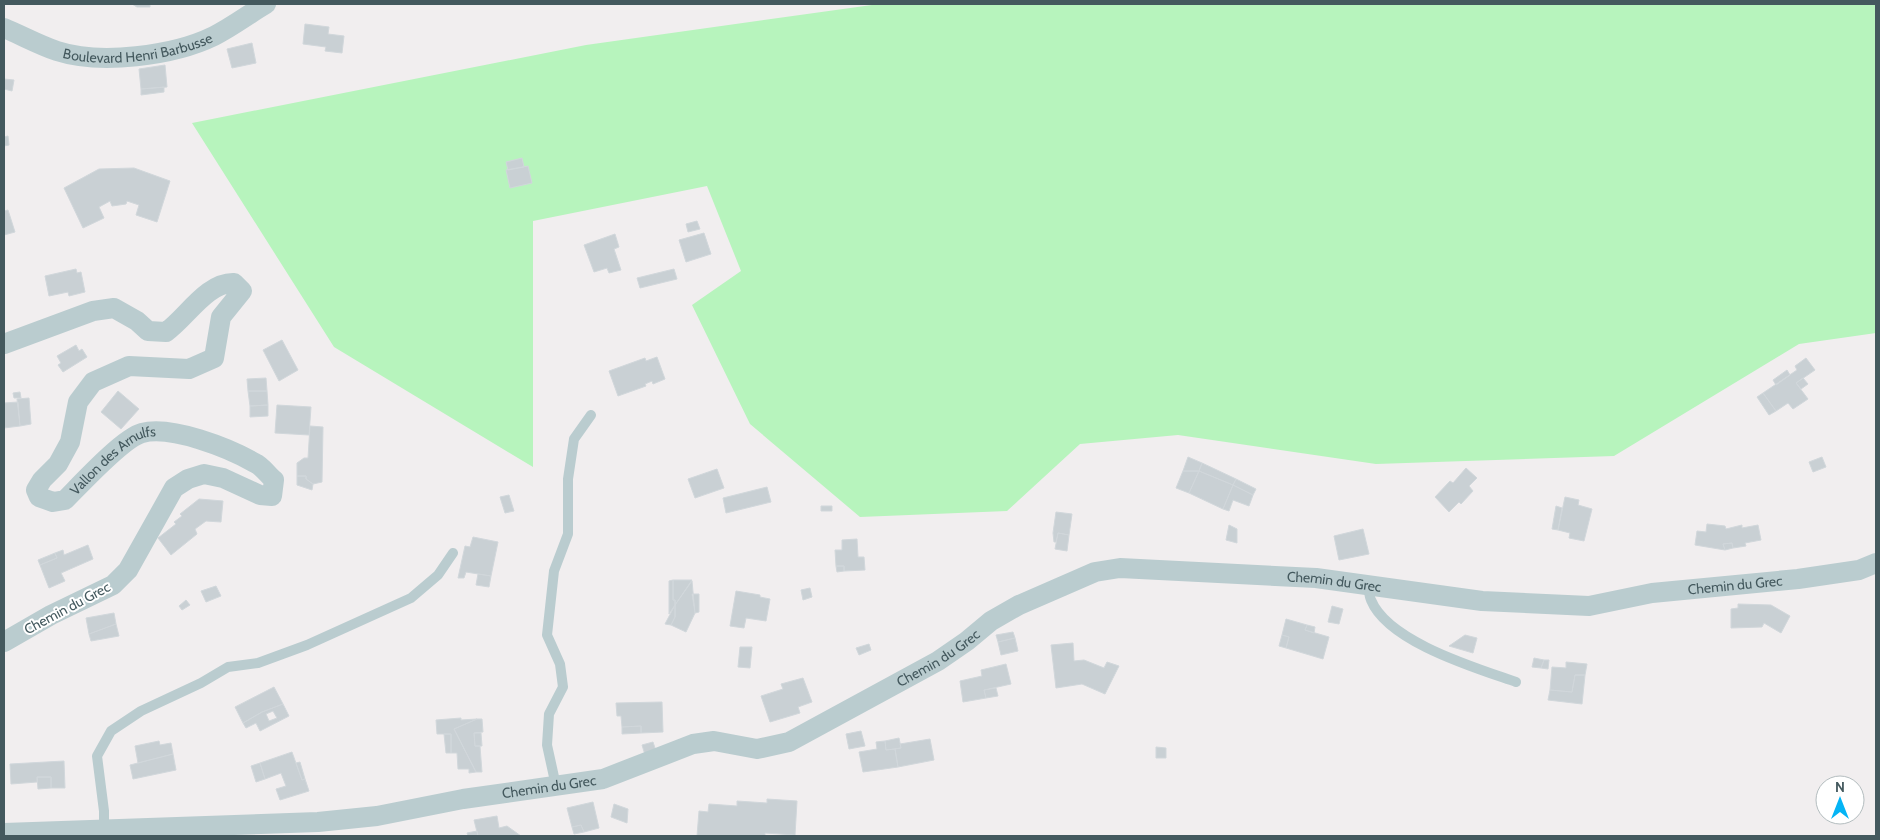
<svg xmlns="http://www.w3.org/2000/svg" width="1880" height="840" font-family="Cabin,sans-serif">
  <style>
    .green { fill: #b7f4bd }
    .building { fill: #c9d0d4; stroke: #d1d7db; fill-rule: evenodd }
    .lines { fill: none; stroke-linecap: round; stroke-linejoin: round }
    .lane { stroke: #bacccf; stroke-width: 10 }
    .street { stroke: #bacccf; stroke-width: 20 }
    .labels { text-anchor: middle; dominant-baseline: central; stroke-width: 4; stroke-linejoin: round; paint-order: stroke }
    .street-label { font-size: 14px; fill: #44595e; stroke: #fff }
  </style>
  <rect width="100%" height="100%" fill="#f1eeef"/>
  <path class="green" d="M879,4h997v329l-77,11 -185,112 -238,8 -198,-29 -98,9 -73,67 -147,6 -110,-93 -58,-119 49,-34 -34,-85 -174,35v246l-199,-120 -142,-224 394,-78z"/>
  <path class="building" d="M132,4h18v3h-13z
    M305,24l24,3 -1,7 16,2 -2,17 -17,-2 1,-4 -23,-3z
    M252,43l4,20 -24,5 -5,-19z
    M165,65l2,22 -26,2 -2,-20z
    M4,79l10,1 -2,11 -8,-2z
    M164,87v5l-23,3v-6z
    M8,136l1,9 -5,1v-9z
    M522,158l2,9 -16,3 -2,-8z
    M528,166l4,17 -22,5 -4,-18z
    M134,168l36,13 -13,41 -21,-7 3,-10 -12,-4 -1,3 -14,2 -2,-5 -11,6 5,11 -21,10 -19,-40 35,-19z
    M8,210l7,22 -11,3v-24z
    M697,221l3,8 -12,3 -2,-8z
    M704,233l7,21 -25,8 -7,-22z
    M615,234l4,13 -5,2 7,21 -12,3 -2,-5 -13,4 -10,-27z
    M76,269l1,4 4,-1 4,20 -16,4 -1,-4 -19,4 -4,-20z
    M674,269l3,10 -37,9 -3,-10z
    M282,340l16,30 -19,11 -16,-31z
    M76,345l3,6 3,-2 5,8 -24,15 -5,-7 3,-2 -4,-7z
    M657,357l8,22 -12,5 -1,-3 -7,3 1,2 -28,10 -9,-25 36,-13 1,3z
    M1806,358l9,12 -19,13 12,16 -15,10 -5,-6 -12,8 -13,-18 34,-23 -2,-4z
    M1787,370l3,5 -14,10 -3,-5z
    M266,378l1,13h-19l-1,-12z
    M1803,378l5,6 -7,5 -5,-6z
    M118,391l21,18 -18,20 -20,-17z
    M248,391h19l1,14 -18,1z
    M20,392l1,6h-7l-1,-5z
    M1763,393l13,18 -7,4 -12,-18z
    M29,398l2,26 -11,2 -3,-27z
    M18,402l2,24 -16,2v-25z
    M268,405v11l-18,1v-11z
    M277,405l34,2 -2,28 -34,-2z
    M310,426l13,1 -1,55 -9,2 -7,-5v-3h-9v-13l7,-5h4z
    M1188,457l14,6 -3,8h-16z
    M1822,457l4,10 -13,5 -4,-10z
    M1202,463l34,16 -3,6 -34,-14z
    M1466,468l11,10 -8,8 4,5 -12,13 -2,-2 -10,10 -14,-15 15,-16 3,2z
    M717,469l7,19 -29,10 -7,-19z
    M1183,471h16l-10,22 -13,-5z
    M1199,471l34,14 -10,24 -34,-16z
    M297,476h9v3l7,5 -1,6 -15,-5z
    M1236,479l20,10 -3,6 -20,-10z
    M1233,485l20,10 -4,11 -16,-6 -4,11 -6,-2z
    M767,487l4,15 -45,11 -3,-15z
    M509,495l5,16 -9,2 -5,-16z
    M1565,497l14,3 -1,5 14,4 -8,32 -15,-3 1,-5 -12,-3z
    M199,499l24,2 -2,21 -15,-1 -11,8 2,5 -26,21 -13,-17 18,-14 -2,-2 8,-6 -2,-2z
    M821,506h11v5h-11z
    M1556,506l6,2 -4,22 -6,-1z
    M1056,512l16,2 -3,21 -11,-2 -2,9h-2l-1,-9z
    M1707,524l18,2 1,3 16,-4v3l16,-3 3,15 -16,3 1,3 -13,2 -1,-5 -9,1 2,6 -30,-5 2,-14 9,1z
    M1229,525l8,4v14l-11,-3z
    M1363,529l6,25 -30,6 -5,-24z
    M1058,533l11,2 -2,16 -12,-2z
    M473,537l25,5 -7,34 -25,-4 -2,6h-6l7,-32 5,1z
    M857,539l1,18h6l1,13 -21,1v-5h-8l-1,-16h7v-10z
    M1732,543l1,5 -8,2 -2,-6z
    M88,545l5,14 -32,14 4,8 -16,7 -9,-23 17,-7 -2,-5 8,-3 1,5z
    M55,553l2,5 -17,7 -2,-5z
    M836,566h8v5l-7,1z
    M478,574l13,2 -2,11 -13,-2z
    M673,580h19l-17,25v-5h-2z
    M673,580v20h2v5l-6,9v-33z
    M692,581l3,32 -9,19 -15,-7 4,-8v-12z
    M216,586l5,10 -15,6 -5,-11z
    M810,588l2,9 -9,3 -2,-10z
    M736,591l24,4v2l10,2 -4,22 -20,-3 -2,10 -14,-2z
    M692,594h7v18l-4,1z
    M186,600l4,5 -8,5 -3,-4z
    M1738,604l33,1 19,11 -9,17 -17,-10 -2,4 -31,1v-19l7,-1z
    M675,605v12l-4,8 -6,-1z
    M1332,606l11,3 -4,15 -11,-2z
    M114,613l2,11 -27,10 -3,-16z
    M1286,619l21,6 -2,5 24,7 -6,22 -37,-11 3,-11 -7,-2z
    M116,624l3,12 -28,5 -2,-7z
    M1307,625l8,2 -1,6 -9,-3z
    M1013,632l2,6 -17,4 -2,-7z
    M1282,635l7,2 -3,11 -7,-2z
    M1465,635l12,3 -4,15 -24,-7z
    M1015,638l3,13 -17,4 -3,-13z
    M1073,643l1,18 10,-1 20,8 3,-6 12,4 -14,28 -23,-10 -26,4 -5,-43z
    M869,644l2,6 -12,5 -3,-7z
    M740,647h12l-2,21 -12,-1z
    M1534,658l10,2 -3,8 -9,-1z
    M1544,660h5l-1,9 -7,-1z
    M1566,662l21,2 -2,11h-10l-3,17 -22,-2 2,-23 14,1z
    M1006,664l5,20 -27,6 2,8 -23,4 -3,-21 22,-5 -1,-6z
    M1575,675h10l-3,29 -34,-4 2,-10 22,2z
    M803,678l9,24 -14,5 2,6 -30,9 -9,-26 22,-7 -2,-5z
    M274,687l9,17 -21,8 -19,11 -8,-16z
    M996,688l2,8 -12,2 -2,-8z
    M662,702l1,30 -22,1v-7l-19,1 -1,-11h-4l-1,-13z
    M283,704l6,12 -29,15 -4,-8 -10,5 -3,-5 19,-11zM273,711l4,7 -8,3 -3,-7z
    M461,718v2l16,-1 -23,10 22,43 -7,1v-4h-11l-1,-16h-6v-19h-14l-1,-14z
    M477,719h5l1,13 -9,1 1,13h5l2,26h-6l-22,-43z
    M641,726v7l-19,1v-7z
    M861,731l4,15 -16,3 -3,-15z
    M474,733h7l1,13h-7z
    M444,734h7v19h-5z
    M899,738l2,10 -15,2 -1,-9z
    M930,739l4,21 -36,7 -3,-18 6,-1 -1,-4z
    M159,741l1,4 11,-2 2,11 -35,9 -3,-17z
    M885,741l1,9 9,-1 3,18 -35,5 -4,-20 18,-3 -1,-7z
    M653,742l4,12 -11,4 -4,-13z
    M1156,747l10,1v10h-10z
    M292,752l10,28 3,-1 4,12 -29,9 -4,-11 10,-3 -5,-13 -16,6 -5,-16z
    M173,754l3,16 -43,9 -3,-14z
    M64,761l1,27h-14v-11h-14v5l-26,2 -1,-20z
    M300,762l5,17 -3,1 -6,-17z
    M260,763l5,16 -9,3 -5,-16z
    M37,777h14v11l-13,1z
    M767,799l30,2 -2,34 -30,-2v3h-68l2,-25 9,1 1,-8 28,2v-5l30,2z
    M593,802l6,26 -15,4 -3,-7 -9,2 -5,-19z
    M614,804l14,5 -1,14 -16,-6z
    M497,816l2,12 8,-2 14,10h-46h3l-4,-16z
    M581,825l3,7 -10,2 -2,-7z
    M477,831l1,5h-10l-1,-3z"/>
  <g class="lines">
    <path class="lane" d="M1368,585c1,5 1,11 3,15 17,42 105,68 145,82
      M556,786l-9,-41 2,-31 14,-27 -3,-23 -13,-29 7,-64 14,-37v-55l6,-40 17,-24
      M104,830v-19l-7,-55 14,-25 30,-20 60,-28 27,-16 30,-4 49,-18 104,-47 27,-23 15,-22"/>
    <g class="street">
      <path id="s1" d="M4,28c17,7 35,17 53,23 43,14 116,5 157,-15 18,-9 35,-22 52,-32"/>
      <path id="s2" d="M4,344l89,-33 21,-3 23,13 11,10 18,1c21,-15 41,-50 68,-49l8,8 -21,26 -7,41 -25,11 -60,-3 -36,16 -15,20 -8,40 -12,22 -16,16 -6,10 3,7 14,5 12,-2c16,-16 58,-62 77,-67 29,-8 87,15 113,30 7,3 13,12 19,17l-2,16 -12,-1 -37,-17 -19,-4 -16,5 -14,9 -46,82 -15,15 -62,30 -47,27"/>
      <path id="s3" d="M4,833l314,-11 59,-6 86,-17 140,-20 90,-35 21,-3 43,8 32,-7 149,-81 29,-20 24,-20 28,-16 76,-33 25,-4 196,10 166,23 107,5 63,-13 146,-14 61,-9 17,-7"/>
    </g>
  </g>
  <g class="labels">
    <g class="street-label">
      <text stroke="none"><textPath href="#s1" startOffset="140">Boulevard Henri Barbusse</textPath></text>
      <text stroke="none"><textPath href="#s2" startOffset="698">Vallon des Arnulfs</textPath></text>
      <text stroke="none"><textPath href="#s3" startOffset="1388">Chemin du Grec</textPath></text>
      <text stroke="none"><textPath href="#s3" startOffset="1792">Chemin du Grec</textPath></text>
      <text transform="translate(67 608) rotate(-28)">Chemin du Grec</text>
      <text stroke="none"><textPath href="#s3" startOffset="968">Chemin du Grec</textPath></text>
      <text stroke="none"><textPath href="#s3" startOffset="548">Chemin du Grec</textPath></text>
    </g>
  </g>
  <rect width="1880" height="840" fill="none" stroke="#44595e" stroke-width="10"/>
  <g transform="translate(1840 800)"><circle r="24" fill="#ffffff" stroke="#b4bdbf"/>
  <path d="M0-4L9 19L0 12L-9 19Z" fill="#04b4f5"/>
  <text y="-8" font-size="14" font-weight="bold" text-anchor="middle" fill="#44595e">N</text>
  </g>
</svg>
